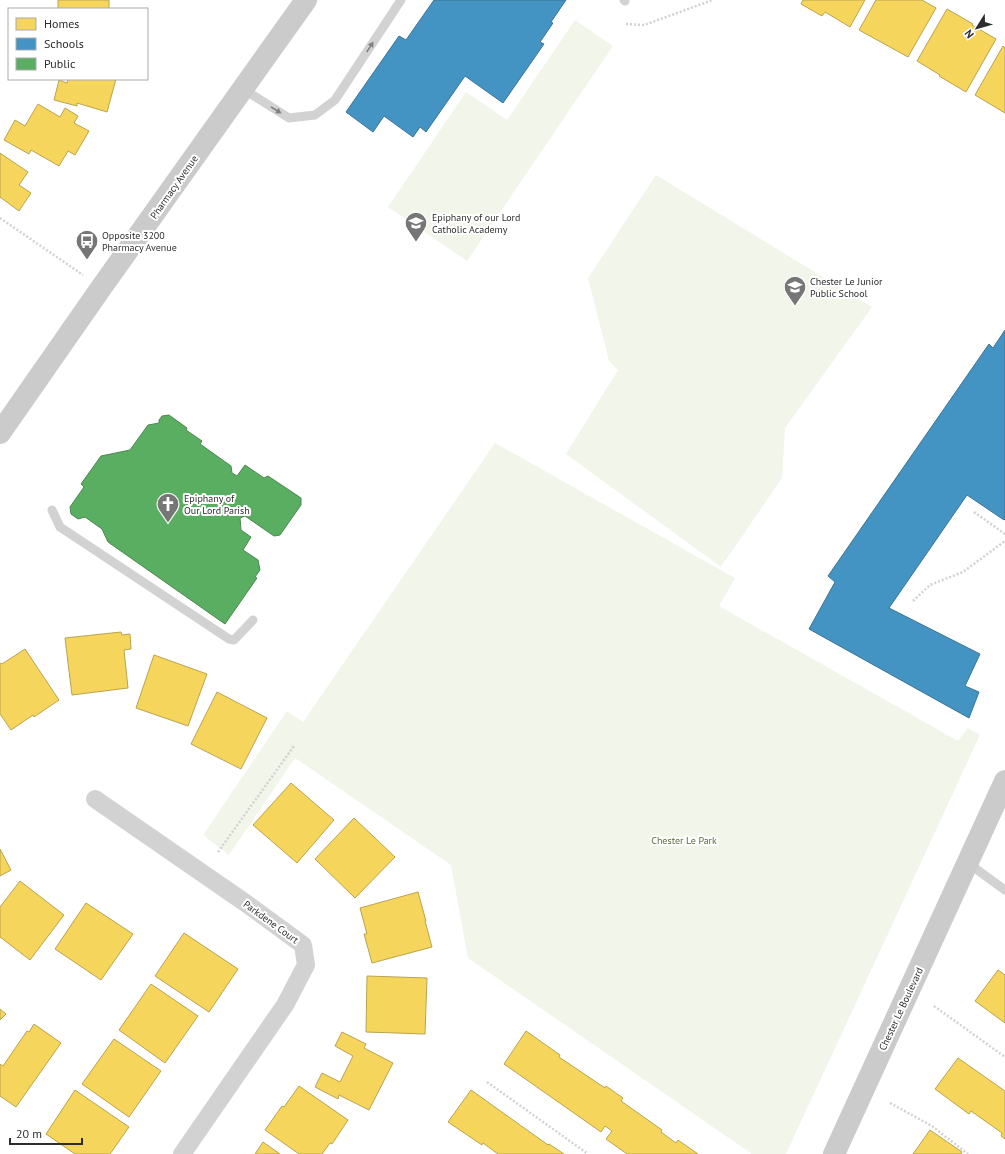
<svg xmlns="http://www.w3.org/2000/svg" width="1005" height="1154" font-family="'PT Sans',sans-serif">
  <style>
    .green { fill: #f1f5ea }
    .homes { fill: #f6d55c; stroke: #baa34e }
    .schools { fill: #4393c3; stroke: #3c7496 }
    .public { fill: #5aae61; stroke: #4c8751 }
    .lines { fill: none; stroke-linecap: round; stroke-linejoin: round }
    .path { stroke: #d2d2d2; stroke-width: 2.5; stroke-dasharray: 2 2; stroke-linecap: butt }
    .lane { stroke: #d2d2d2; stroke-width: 9 }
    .street { stroke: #d2d2d2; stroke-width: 18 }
    .secondary { stroke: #cbcbcb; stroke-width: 22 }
    .oneway { fill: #808080 }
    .labels { text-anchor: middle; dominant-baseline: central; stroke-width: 4; stroke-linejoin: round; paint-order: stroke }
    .street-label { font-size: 10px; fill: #2d2d2d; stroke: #fff }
    .poi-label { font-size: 10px; fill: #2d2d2d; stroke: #fff; text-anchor: start }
    .park-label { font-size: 10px; fill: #596b38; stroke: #fff }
  </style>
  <rect width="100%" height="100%" fill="#fff"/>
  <path class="green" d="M575,20l38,26 -146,215 -79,-54 78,-115 41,28z
    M656,175l216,132 -87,121 -3,50 -61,89 -155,-113 52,-84 -9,-9 -21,-83z
    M495,443l240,135 -16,28 239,135 10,-13 12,7 -194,419h-34l-284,-196 -17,-93 -156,-107 -66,97 -26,-20 84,-124 16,11z"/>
  <path class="homes" d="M58,0h51v9h-51z
    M803,0h62l-15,27 -25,-15 -3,4 -21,-12z
    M876,0h46l14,8 -28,49 -49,-27z
    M947,9l26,15 -1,1 24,14 -30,53 -27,-16 1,-1 -23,-14z
    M1003,46l2,2v65l-30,-18z
    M68,79h48l-9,33 -30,-9v3l-23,-6 5,-20 8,3z
    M38,104l22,13 5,-9 13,8 -4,7 15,8 -14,24 -7,-4 -9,15 -28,-16 -2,4 -25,-14 11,-20 10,6z
    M0,153l28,19 -9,13 12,8 -12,18 -19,-14z
    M121,632l1,3 8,-1 1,15 -7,1 4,38 -56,7 -7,-57z
    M25,649l34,51 -25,17 -1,-2 -22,15 -11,-16v-50l2,-1v1z
    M154,655l53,19 -19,52 -52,-18z
    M217,692l50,26 -26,51 -50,-25z
    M291,783l43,37 -37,43 -44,-38z
    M354,818l41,39 -40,41 -40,-39z
    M0,849l11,21 -11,6z
    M20,881l44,34 -34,45 -30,-23v-30z
    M418,892l8,29h-1l7,26 -60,16 -8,-29h3l-7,-26z
    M86,903l47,31 -32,46 -46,-31z
    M184,933l54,36 -29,43 -54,-36z
    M998,970l7,5v48l-30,-22z
    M367,976l60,2 -2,56 -59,-2z
    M151,984l47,32 -33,47 -46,-33z
    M0,1009l6,5 -6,6z
    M34,1024l27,19 -45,64 -16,-11v-32l3,2 24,-35 2,1z
    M526,1031l34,24 -1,2 46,31 1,-2 17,12 -2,3 41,29 -1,2 15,11 2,-3 20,14h-71l-21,-15 6,-8 -7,-5 -4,6 -97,-68z
    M342,1032l24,12 -2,4 29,15 -24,47 -30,-15 -1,4 -23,-12 7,-14 18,9 13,-26 -18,-10z
    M114,1039l47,32 -32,46 -47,-33z
    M958,1058l47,33v48l-4,-3 1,-3 -31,-22 -2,3 -34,-25z
    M299,1086l49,34 -16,24 -2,-1 -8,11h-23l-34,-24 17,-24 2,1z
    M75,1090l54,37 -19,27h-35l-29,-20z
    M471,1090l77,55 1,-1 15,10h-66l-15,-11 -1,2 -34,-23z
    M930,1130l32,22 -1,2h-48z
    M263,1142l17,12h-25z"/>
  <path class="schools" d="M434,0h132l-15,22 2,1 -13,19 4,2 -41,59 -38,-27 -39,56 -6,-5 -7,10 -29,-21 -11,16 -27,-20 53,-76 7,4z
    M1005,330v189l-1,1 -37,-25 -78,113 91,46 -15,32 14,6 -10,26 -160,-89 26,-47 -7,-6 161,-232 4,4z"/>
  <path class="public" d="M169,415l18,13 -1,2 16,11 -2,3 31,22 1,7 5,3 8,-11 19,13 4,-2 33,22v7l-21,30 -6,1 -29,-20 -5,2 1,12 10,7 -8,13 15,10 2,10 -5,7 2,1 -32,46 -117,-82 -6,-13 -17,-12 -7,2 -7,-5 -1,-7 14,-20 -3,-3 20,-28 29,-6 18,-25 11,-2v-3l3,-4z"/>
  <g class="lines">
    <path class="path" d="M626,24l18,1 66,-24 1,-1
      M0,218l83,57
      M974,512l31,22
      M913,601l17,-16 33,-13 42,-31
      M218,852l76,-106
      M934,1006l71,51
      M487,1082l101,72
      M890,1103l42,23 36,28"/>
    <path class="lane" d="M624,0l1,1
      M243,89l46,29 26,-3 20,-15 66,-100
      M52,510l8,17 169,112 5,1 19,-20
      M968,863l37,27"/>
    <path class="street" d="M95,799l152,105 56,41 3,20 -21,40 -103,149"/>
    <path class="secondary" d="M0,433l101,-145 205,-288
      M834,1154l171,-373"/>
  </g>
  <defs><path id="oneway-solid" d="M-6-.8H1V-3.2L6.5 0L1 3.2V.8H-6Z"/></defs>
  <g class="oneway">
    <use href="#oneway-solid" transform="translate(370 47) rotate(-57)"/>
    <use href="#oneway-solid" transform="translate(276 110) rotate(32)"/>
  </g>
  <defs>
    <g id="school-pin" transform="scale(1.15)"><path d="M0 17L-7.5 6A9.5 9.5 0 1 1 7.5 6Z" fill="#767676" stroke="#fff"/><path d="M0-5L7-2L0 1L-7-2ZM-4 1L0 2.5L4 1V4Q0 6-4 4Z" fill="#fff"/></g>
    <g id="bus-pin" transform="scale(1.15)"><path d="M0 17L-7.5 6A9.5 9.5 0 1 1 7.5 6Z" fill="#767676" stroke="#fff"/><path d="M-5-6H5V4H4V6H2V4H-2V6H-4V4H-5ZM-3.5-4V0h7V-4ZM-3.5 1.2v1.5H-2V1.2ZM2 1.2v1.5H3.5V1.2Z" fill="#fff"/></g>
    <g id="church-pin" transform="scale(1.15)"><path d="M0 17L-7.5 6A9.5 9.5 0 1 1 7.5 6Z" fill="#767676" stroke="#fff"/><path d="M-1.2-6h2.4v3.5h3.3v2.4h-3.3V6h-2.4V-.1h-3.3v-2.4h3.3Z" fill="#fff"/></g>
  </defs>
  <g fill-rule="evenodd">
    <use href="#school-pin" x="416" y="223"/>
    <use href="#bus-pin" x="87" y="241"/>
    <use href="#school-pin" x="795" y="287"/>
    <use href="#church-pin" x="168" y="504"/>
  </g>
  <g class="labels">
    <g class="street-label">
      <text transform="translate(174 187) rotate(-55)">Pharmacy Avenue</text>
      <text transform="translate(271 922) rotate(36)">Parkdene Court</text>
      <text transform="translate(901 1009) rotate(-65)">Chester Le Boulevard</text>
    </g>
    <g class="poi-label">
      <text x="432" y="217">Epiphany of our Lord<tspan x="432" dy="12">Catholic Academy</tspan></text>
      <text x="102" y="235">Opposite 3200<tspan x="102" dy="12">Pharmacy Avenue</tspan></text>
      <text x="810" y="281">Chester Le Junior<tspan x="810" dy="12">Public School</tspan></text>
      <text x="184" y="498">Epiphany of<tspan x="184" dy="12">Our Lord Parish</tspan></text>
    </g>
    <g class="park-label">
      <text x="684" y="840">Chester Le Park</text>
    </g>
  </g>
  <rect x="8" y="8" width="140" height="72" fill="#ffffff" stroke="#ababab"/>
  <rect x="16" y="18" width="20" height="12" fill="#f6d55c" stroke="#ababab"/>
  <text x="44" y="28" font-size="12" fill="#2d2d2d">Homes</text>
  <rect x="16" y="38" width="20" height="12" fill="#4393c3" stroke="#ababab"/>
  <text x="44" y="48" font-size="12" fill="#2d2d2d">Schools</text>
  <rect x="16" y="58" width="20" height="12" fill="#5aae61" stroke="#ababab"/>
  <text x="44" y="68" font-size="12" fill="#2d2d2d">Public</text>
  <g transform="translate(977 28) rotate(233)" stroke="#ffffff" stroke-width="3" paint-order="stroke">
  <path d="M0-3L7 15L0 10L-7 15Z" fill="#2d2d2d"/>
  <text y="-6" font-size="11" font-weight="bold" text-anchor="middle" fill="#2d2d2d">N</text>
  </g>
  <path d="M10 1138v6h72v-6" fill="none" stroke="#2d2d2d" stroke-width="2"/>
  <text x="16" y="1138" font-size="12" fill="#2d2d2d" stroke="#ffffff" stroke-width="3" paint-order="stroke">20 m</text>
</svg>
